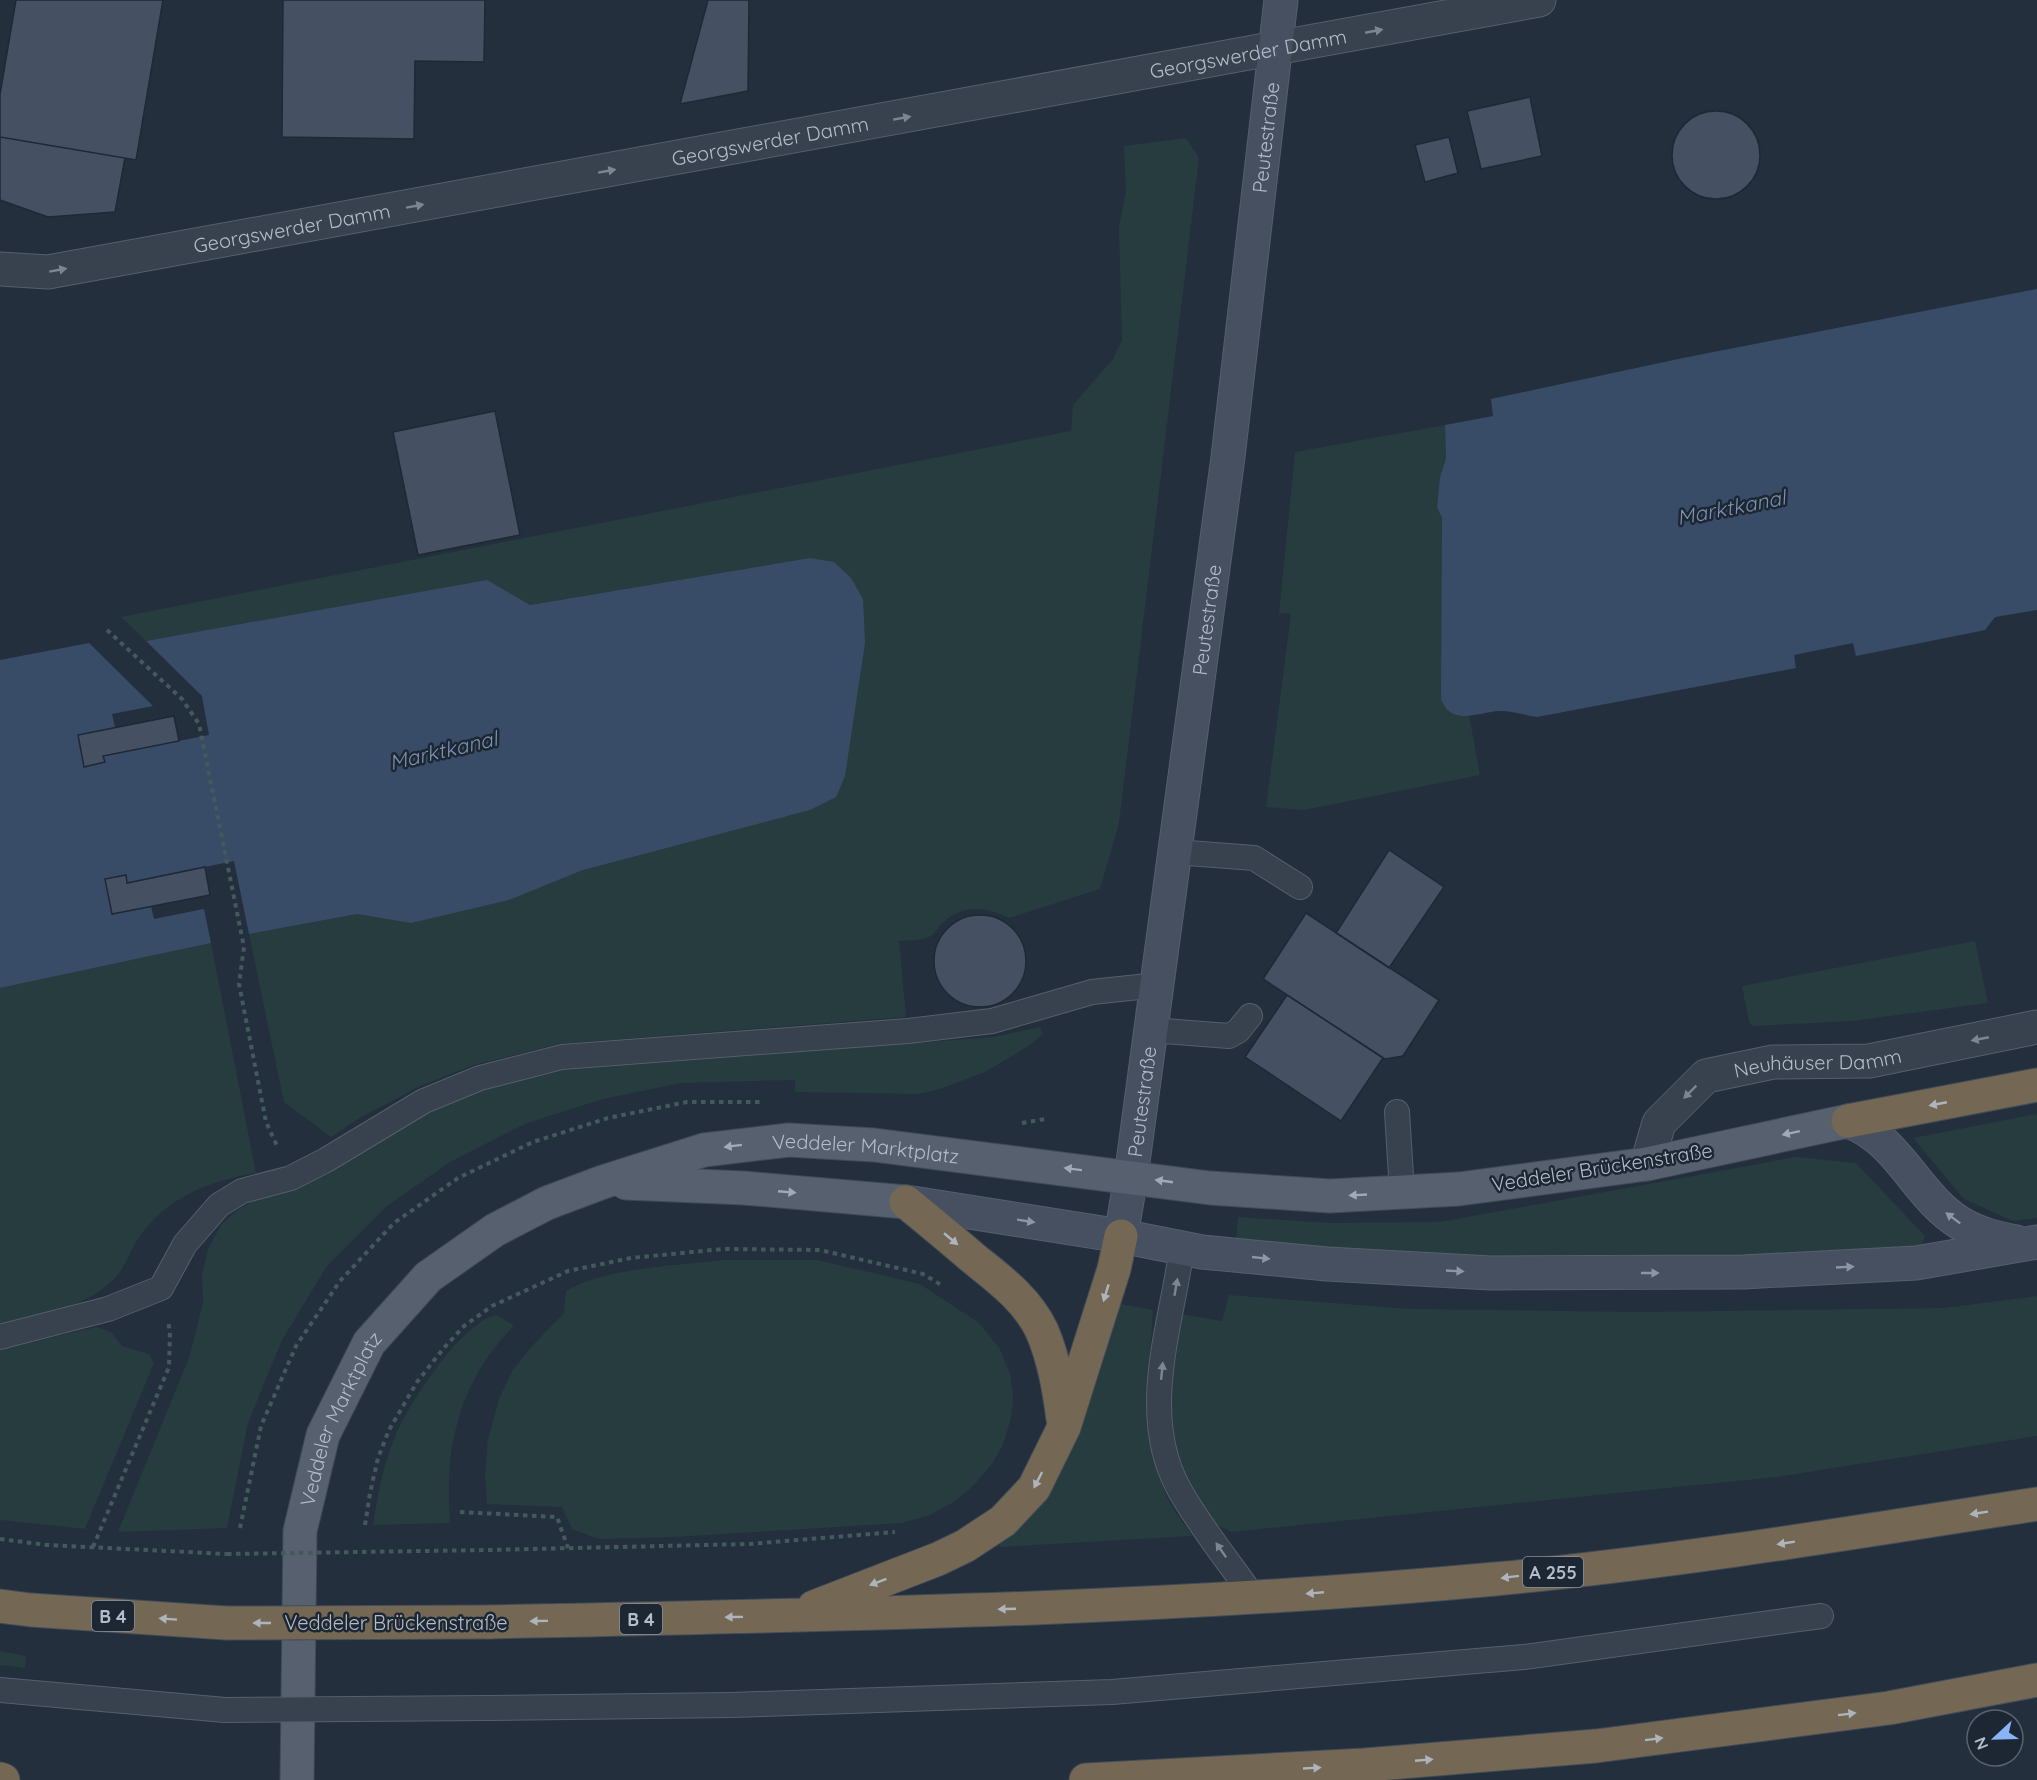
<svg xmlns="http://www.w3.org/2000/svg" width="2037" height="1780" font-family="Quicksand,sans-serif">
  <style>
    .green { fill: #263c3f }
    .water { fill: #394c67 }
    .building { fill: #455162; stroke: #1f2835; stroke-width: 1.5 }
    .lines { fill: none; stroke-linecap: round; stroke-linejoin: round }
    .lane-casing { stroke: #565f6c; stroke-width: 26 }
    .street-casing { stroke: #565f6c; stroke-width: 35 }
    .secondary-casing { stroke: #565f6c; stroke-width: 35 }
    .primary-casing { stroke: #414a57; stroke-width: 35 }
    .highway-casing { stroke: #434c59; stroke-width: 35 }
    .path { stroke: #44595c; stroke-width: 4; stroke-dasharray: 4.5 4.5; stroke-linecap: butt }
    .lane { stroke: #38414e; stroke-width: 24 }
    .street { stroke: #38414e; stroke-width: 33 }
    .secondary { stroke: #465061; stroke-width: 33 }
    .primary { stroke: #56606e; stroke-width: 33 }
    .highway { stroke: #746855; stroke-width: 33 }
    .lane-bridge-casing { stroke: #565f6c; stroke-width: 26; stroke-linecap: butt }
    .highway-bridge-casing { stroke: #434c59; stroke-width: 35; stroke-linecap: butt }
    .path-bridge { stroke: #44595c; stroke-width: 4; stroke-dasharray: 4.5 4.5; stroke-linecap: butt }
    .lane-bridge { stroke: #38414e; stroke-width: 24 }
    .highway-bridge { stroke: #746855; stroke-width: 33 }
    .oneway { fill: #7c8592 }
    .oneway2 { fill: #aeb4bd }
    .oneway3 { fill: #a1aab7 }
    .oneway4 { fill: #8e96a5 }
    .labels { text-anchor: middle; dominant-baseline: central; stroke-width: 5; stroke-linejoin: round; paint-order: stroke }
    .shield { fill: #1d2633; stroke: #878f9c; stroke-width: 1.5 }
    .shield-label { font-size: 18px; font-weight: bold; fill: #b4bcc9 }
    .street-label { font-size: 20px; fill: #b4bcc9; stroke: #1d2633 }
    .water-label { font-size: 21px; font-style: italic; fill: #7c92b1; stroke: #1d2633 }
  </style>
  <rect width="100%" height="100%" fill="#242f3e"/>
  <path class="green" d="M1186,138l13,20 -80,665 -19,66 -91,29c-22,-11 -46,-14 -65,4 -5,4 -8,10 -13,14 -8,5 -23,4 -32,5l7,76 -348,27 -84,21 -56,22 -60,32 -27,18 -47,-35 -35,-168 108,-20 54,8 97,-22 75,-30 227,-312 -280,47 -43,-24 -341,60 -25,-24 950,-186 2,-26 40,-46 9,-19 -3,-113 7,-35 -2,-46z
    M1445,425l1,33 -6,19 -3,30 5,11 15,198 12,-1 11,60 -176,35 -38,-3 25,-193 -12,-1 16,-161z
    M1975,941l13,62 -136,18 -99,5 -4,-4 -7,-36z
    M211,943l45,230c-45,8 -85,22 -114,60 -11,14 -16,35 -29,47 -29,29 -75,35 -113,45v-337z
    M1040,1027l3,7 -13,11 -45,27 -45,17 -22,5 -123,-2v-12l-114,3 -78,16 -76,24 -77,39 -63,44 -60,60 -45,74 -34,83 -21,105 -109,4 72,-177 13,-52 -1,-29 6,-25 13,-24 16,-15 18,-10 41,-13 135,-76 53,-22 81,-19 429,-33z
    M2037,1114v104l-24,3 -49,-22 -51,-61z
    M1796,1157l60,6 69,73 -4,11 -227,12 -200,-2 -167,-7 -91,-8 2,-25 91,6 111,-1z
    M724,1260h93l103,24 59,39 21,26 10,25 3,22 -2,22 -8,27 -11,19 -18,21 -20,17 -24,13 -28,8 -229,14 -74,2 -27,-10 -10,-22 -75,-3 -2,-29 3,-36 11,-40 14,-29 20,-25 31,-32 2,-22c37,-23 115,-26 158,-31z
    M1229,1295l183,14 227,3 305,-4 93,-12v140l-260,41 -546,55 -18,-9 -26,-38 -16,-35 -5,-36 15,-100 41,7z
    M1121,1304l32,6c-3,61 -13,129 14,187 6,13 17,26 25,39l-192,11 -1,-4c10,-8 21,-15 29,-24 51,-60 69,-141 93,-215z
    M496,1315l16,9 1,3c-54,55 -69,120 -63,196l-77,2c5,-32 11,-64 24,-93 15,-32 63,-108 99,-117z
    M96,1327l15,5 11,14 27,8 5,9 -69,166 -85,-9v-170z
    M0,1651l26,5 -1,12 -25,-3z"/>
  <path class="water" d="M2037,289v321l-42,7 -10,13 -129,26 -3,-13 -59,12 2,13 -259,49c-12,-2 -25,-6 -37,-6 -23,1 -48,16 -59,-12l1,-181 -5,-11 3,-30 6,-19 -1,-33 48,-9 -2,-17 192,-41z
    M810,558l24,4 17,16 12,21 2,44 -20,133 -9,21 -26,13 -227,60 -74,30 -98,23 -54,-9 -108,20 -15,-73 -107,22 -2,-7 -20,3 7,35 39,-8 3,13 50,-10 7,34 -211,45v-328l89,-17 64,63 -41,8 3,13 -37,8 6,32 20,-5 -1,-6 106,-21 -7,-39 -56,-55 341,-61 43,25z"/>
  <path class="building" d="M16,0h147l-27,160 -136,-23v-43z
    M283,0h202l-1,62 -69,-1 -1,78 -132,-2z
    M708,0h41l-1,91 -68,13z
    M1530,97l12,59 -61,13 -14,-58z
    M1672 155a44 44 0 1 1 88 0a44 44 0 1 1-88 0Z
    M0,137l125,21 -10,54 -67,5 -48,-17z
    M1449,137l9,36 -33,9 -10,-37z
    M495,411l25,124 -102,20 -25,-123z
    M174,716l5,25 -76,15 2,6 -21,5 -6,-32z
    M1389,850l55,37 -55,81 -53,-35z
    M205,867l5,28 -98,19 -7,-35 21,-4 1,8z
    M1306,913l133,87 -36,56 -18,3 -122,-80z
    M934 961a46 46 0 1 1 92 0a46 46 0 1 1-92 0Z
    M1287,995l96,63 -42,63 -96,-64z"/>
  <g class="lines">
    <g class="lane-casing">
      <path id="lane" d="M1175,852l79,6 46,29
        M1151,1030l78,6 9,-5 12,-15
        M1397,1112l5,80
        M1182,1248c-11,78 -44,167 -3,241 21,38 51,74 75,109
        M0,1337l108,-28 53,-21 24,-44 34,-39 23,-14 49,-13 35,-18 98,-59 56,-23 82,-21 346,-26 84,-10 100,-29 65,-7
        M0,1690l225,20
        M489,1708l242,-3 381,-13 412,-35 297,-41"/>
    </g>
    <g class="street-casing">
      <g id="street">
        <path id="s1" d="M0,269l48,3 1491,-272"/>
        <path id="s2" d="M1647,1164l12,-41 47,-47 67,-14 96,-1 168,-34"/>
      </g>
    </g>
    <g class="secondary-casing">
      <g id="secondary">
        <path d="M1848,1121c51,18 68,75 112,102 18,11 36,15 56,19"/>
        <path d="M906,1202l215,34 81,16 125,12 164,9 252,-1 173,-9 121,-21"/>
        <path id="s3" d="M1121,1236l10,-59 97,-720 53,-457"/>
      </g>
    </g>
    <g class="primary-casing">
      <g id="primary">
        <path d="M626,1183l118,5 162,14"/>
        <path id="s4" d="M297,1780l3,-249 23,-96 46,-92 59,-66 67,-47 52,-27 56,-21 101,-32 85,-10 85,5 336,43 120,8 129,-7 188,-25 201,-43"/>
      </g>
    </g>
    <g class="highway-casing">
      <path id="highway" d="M1848,1121l189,-36
        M906,1202c22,18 45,37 67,56 26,21 54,41 69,73 12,28 17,58 21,88
        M0,1606l31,4 195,13
        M814,1607l124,-48 27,-13 38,-25 31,-33 30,-61 50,-158 7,-33
        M489,1622c336,-7 672,-12 1006,-43 182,-17 362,-47 542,-75
        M0,1779l3,1
        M1086,1780l279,-15 231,-19 293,-38 148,-28"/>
    </g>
    <path class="path" d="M107,630l75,69 17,25 45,223 -5,37 27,138 12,26
      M1022,1123l23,-4
      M460,1512l97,5 11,31
      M365,1525l5,-32 8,-35 11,-28 28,-48 26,-33 21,-23 28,-20 76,-35 63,-13 92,-9 97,1 103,24 20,12
      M240,1528l21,-102 35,-80 44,-65 54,-58 64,-45 75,-36 75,-24 79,-16h74
      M0,1539l47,6 180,9
      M93,1547l76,-180 1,-35 -2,-11
      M488,1550l261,-6 146,-12"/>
    <use href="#lane" class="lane"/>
    <use href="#street" class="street"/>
    <use href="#secondary" class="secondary"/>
    <use href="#primary" class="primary"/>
    <use href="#highway" class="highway"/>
    <g class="lane-bridge-casing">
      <path id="lane-bridge" d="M225,1710l264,-2"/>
    </g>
    <g class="highway-bridge-casing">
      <path id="highway-bridge" d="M226,1623l263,-1"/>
    </g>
    <path class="path-bridge" d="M227,1554l261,-4"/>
    <use href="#lane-bridge" class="lane-bridge"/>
    <use href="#highway-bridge" class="highway-bridge"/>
  </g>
  <defs><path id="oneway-solid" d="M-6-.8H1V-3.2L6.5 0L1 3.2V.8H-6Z" transform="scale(1.5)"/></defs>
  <g class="oneway">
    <use href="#oneway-solid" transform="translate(1374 31) rotate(-11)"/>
    <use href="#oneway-solid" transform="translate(902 118) rotate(-10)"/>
    <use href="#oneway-solid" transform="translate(607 171) rotate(-10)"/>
    <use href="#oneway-solid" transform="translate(415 206) rotate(-10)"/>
    <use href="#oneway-solid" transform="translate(58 270) rotate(-10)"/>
    <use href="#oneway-solid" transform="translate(1980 1039) rotate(169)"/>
    <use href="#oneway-solid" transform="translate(1690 1092) rotate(135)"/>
    <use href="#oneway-solid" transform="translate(1176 1287) rotate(-80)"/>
    <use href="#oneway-solid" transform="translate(1162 1371) rotate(-84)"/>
    <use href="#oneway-solid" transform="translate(1221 1550) rotate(-125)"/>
  </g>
  <g class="oneway2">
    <use href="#oneway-solid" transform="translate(1938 1104) rotate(169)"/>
    <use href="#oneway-solid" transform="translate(951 1239) rotate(40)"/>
    <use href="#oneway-solid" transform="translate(1106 1293) rotate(107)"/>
    <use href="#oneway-solid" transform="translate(1038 1480) rotate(117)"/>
    <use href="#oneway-solid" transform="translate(1979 1513) rotate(171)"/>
    <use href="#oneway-solid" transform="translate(1786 1543) rotate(171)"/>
    <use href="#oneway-solid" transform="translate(1510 1577) rotate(173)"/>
    <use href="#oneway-solid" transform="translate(878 1582) rotate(159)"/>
    <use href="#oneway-solid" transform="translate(1315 1593) rotate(175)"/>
    <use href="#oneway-solid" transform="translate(1007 1609) rotate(178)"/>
    <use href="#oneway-solid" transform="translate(734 1617) rotate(179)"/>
    <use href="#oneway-solid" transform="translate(168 1619) rotate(-176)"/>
    <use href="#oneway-solid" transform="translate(539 1621) rotate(179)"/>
    <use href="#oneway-solid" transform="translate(262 1623) rotate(180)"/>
    <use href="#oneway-solid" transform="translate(1847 1714) rotate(-7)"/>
    <use href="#oneway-solid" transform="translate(1654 1739) rotate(-7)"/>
    <use href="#oneway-solid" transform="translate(1424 1760) rotate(-5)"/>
    <use href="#oneway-solid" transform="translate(1312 1768) rotate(-3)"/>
  </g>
  <g class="oneway3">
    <use href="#oneway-solid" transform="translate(1791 1133) rotate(168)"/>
    <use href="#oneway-solid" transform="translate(733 1146) rotate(173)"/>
    <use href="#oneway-solid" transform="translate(1073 1169) rotate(-173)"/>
    <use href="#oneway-solid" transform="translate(1164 1181) rotate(-172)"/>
    <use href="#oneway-solid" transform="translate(787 1192) rotate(5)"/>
    <use href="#oneway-solid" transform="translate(1358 1195) rotate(177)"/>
  </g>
  <g class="oneway4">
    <use href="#oneway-solid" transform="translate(1953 1218) rotate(-143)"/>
    <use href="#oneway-solid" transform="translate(1026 1221) rotate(9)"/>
    <use href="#oneway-solid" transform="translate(1261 1258) rotate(6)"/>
    <use href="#oneway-solid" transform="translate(1845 1267) rotate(-3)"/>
    <use href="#oneway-solid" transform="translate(1455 1271) rotate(3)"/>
    <use href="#oneway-solid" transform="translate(1650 1273)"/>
  </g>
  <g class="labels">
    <g class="shield">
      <rect x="1523" y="1557" width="60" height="30" rx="4.5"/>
      <rect x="92" y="1601" width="42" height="30" rx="4.5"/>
      <rect x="620" y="1604" width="42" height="30" rx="4.5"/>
    </g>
    <g class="shield-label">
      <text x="1553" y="1572">A 255</text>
      <text x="113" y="1616">B 4</text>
      <text x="641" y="1619">B 4</text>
    </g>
    <g class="street-label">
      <text stroke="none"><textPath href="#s1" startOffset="1268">Georgswerder Damm</textPath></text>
      <text stroke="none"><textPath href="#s3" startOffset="1108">Peutestraße</textPath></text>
      <text stroke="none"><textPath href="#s1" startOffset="782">Georgswerder Damm</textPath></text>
      <text stroke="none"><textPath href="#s1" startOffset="296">Georgswerder Damm</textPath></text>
      <text stroke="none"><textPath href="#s3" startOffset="622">Peutestraße</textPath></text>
      <text stroke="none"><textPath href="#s2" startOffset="222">Neuhäuser Damm</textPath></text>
      <text stroke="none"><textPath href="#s3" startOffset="136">Peutestraße</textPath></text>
      <text stroke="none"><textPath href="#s4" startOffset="1008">Veddeler Marktplatz</textPath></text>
      <text transform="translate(1602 1167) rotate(-9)">Veddeler Brückenstraße</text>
      <text stroke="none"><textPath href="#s4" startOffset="369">Veddeler Marktplatz</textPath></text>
      <text x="396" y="1622">Veddeler Brückenstraße</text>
    </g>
    <g class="water-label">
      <text transform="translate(1731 507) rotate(-11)">Marktkanal</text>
      <text transform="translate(443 750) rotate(-13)">Marktkanal</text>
    </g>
  </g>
  <g transform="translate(1995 1738) rotate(248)"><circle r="28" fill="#1d2633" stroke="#59626f" stroke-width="1.5"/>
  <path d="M0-4.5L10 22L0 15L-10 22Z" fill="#8ab4f8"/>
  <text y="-9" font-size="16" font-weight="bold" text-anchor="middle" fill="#b4bcc9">N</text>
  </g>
</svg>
